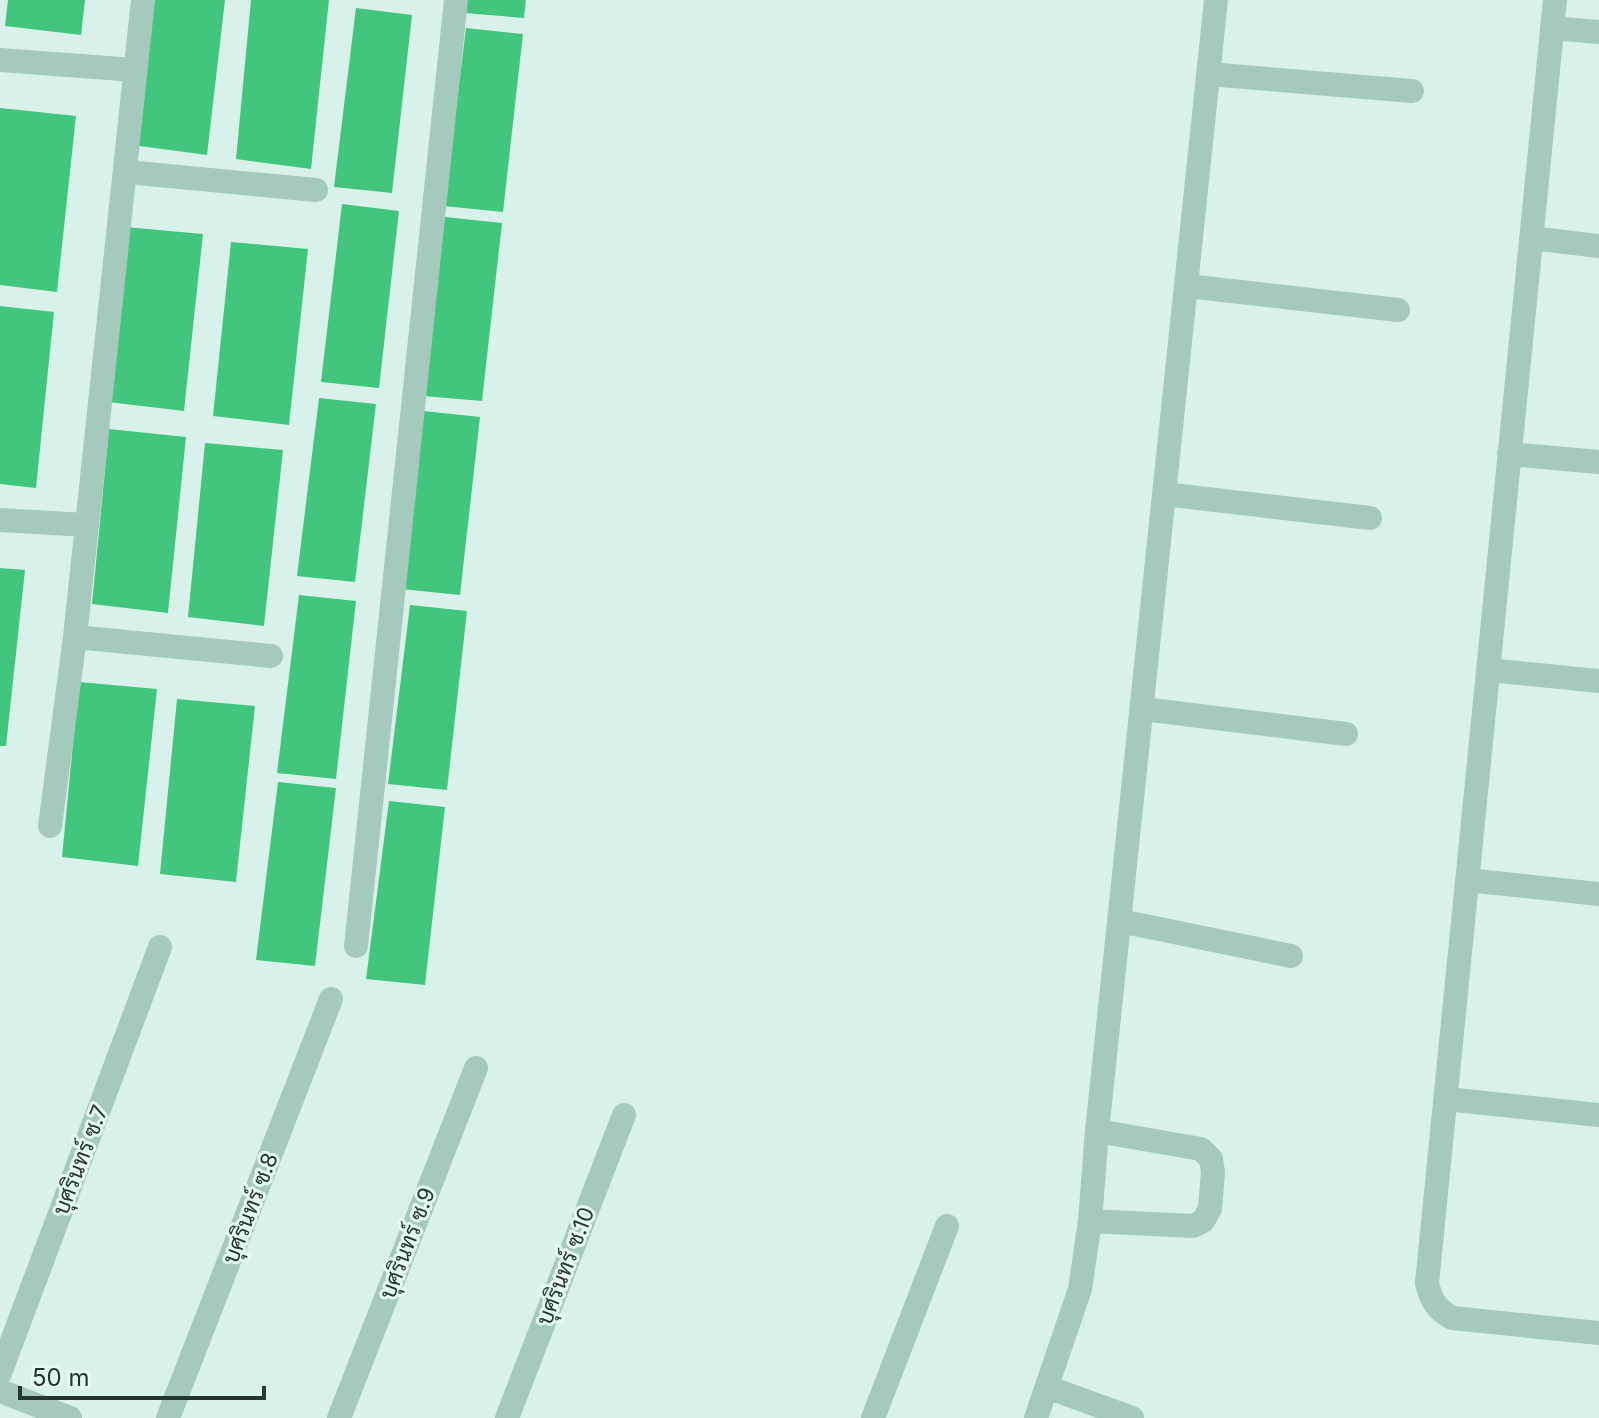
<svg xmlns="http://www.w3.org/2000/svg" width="1599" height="1418" font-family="Inter,Sarabun,sans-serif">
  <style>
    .building { fill: #42c67d }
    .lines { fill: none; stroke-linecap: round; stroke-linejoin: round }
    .minor { stroke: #a5c9bd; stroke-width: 24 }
    .labels { text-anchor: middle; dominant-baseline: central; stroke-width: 6; stroke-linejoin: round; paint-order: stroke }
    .street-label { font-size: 22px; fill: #26352e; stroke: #e5f9f4 }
  </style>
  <rect width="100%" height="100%" fill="#d9f1eb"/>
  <path class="building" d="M8,0h77l-4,35 -76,-9z
    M147,0h78l-18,155 -75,-10z
    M251,0h78l-18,169 -75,-10z
    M467,0h59l-2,18 -59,-5z
    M356,8l56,7 -20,178 -58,-6z
    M466,28l57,6 -20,178 -59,-6z
    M0,108l76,8 -19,176 -57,-7z
    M342,204l57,7 -20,177 -58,-6z
    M445,217l57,6 -20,178 -59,-5z
    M125,227l78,7 -19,177 -76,-9z
    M231,242l77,7 -19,176 -76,-9z
    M0,306l54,6 -18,176 -36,-4z
    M319,398l57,6 -21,178 -58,-6z
    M423,411l57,6 -20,178 -59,-6z
    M109,429l77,8 -18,176 -76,-9z
    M205,443l78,7 -19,176 -76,-9z
    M0,568l25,2 -19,176h-6z
    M299,595l57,6 -20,178 -59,-6z
    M410,605l57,6 -20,179 -59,-6z
    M79,682l78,7 -19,177 -76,-9z
    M177,699l78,7 -19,176 -76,-8z
    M278,782l58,6 -21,178 -59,-6z
    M389,801l56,6 -20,178 -59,-6z"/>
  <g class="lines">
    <path class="minor" d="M1555,0l-128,1283c4,18 10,26 25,35l147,15
      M1552,28l47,4
      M0,60l135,10
      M1208,74l204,17
      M126,172l190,18
      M1531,238l68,8
      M1188,286l210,24
      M1509,454l90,8
      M1164,494l206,24
      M0,520l86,5
      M75,637l196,19
      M1489,670l110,11
      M1143,709l203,25
      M50,826l25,-189 68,-637
      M1467,880l132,14
      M1120,921l171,35
      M356,946l100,-946
      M1446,1099l153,16
      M1090,1221l103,5 10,-5 7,-12 3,-37 -2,-13 -10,-10 -104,-18
      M0,1373l160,-426
      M1047,1387l85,31
      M0,1391l70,27
      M168,1418l163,-419
      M339,1418l137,-350
      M507,1418l117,-303
      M873,1418l74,-192
      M1036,1418l44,-129 10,-68 7,-90 119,-1131"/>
  </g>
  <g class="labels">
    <g class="street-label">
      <text transform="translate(80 1160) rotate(-69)">บุศรินทร์ ซ.7</text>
      <text transform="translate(250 1208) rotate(-69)">บุศรินทร์ ซ.8</text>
      <text transform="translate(407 1243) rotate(-69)">บุศรินทร์ ซ.9</text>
      <text transform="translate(565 1266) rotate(-69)">บุศรินทร์ ซ.10</text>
    </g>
  </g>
  <path d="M20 1386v12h244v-12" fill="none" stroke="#26352e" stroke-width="4"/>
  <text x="32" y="1386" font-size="24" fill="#26352e" stroke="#e5f9f4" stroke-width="6" paint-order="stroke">50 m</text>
</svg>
